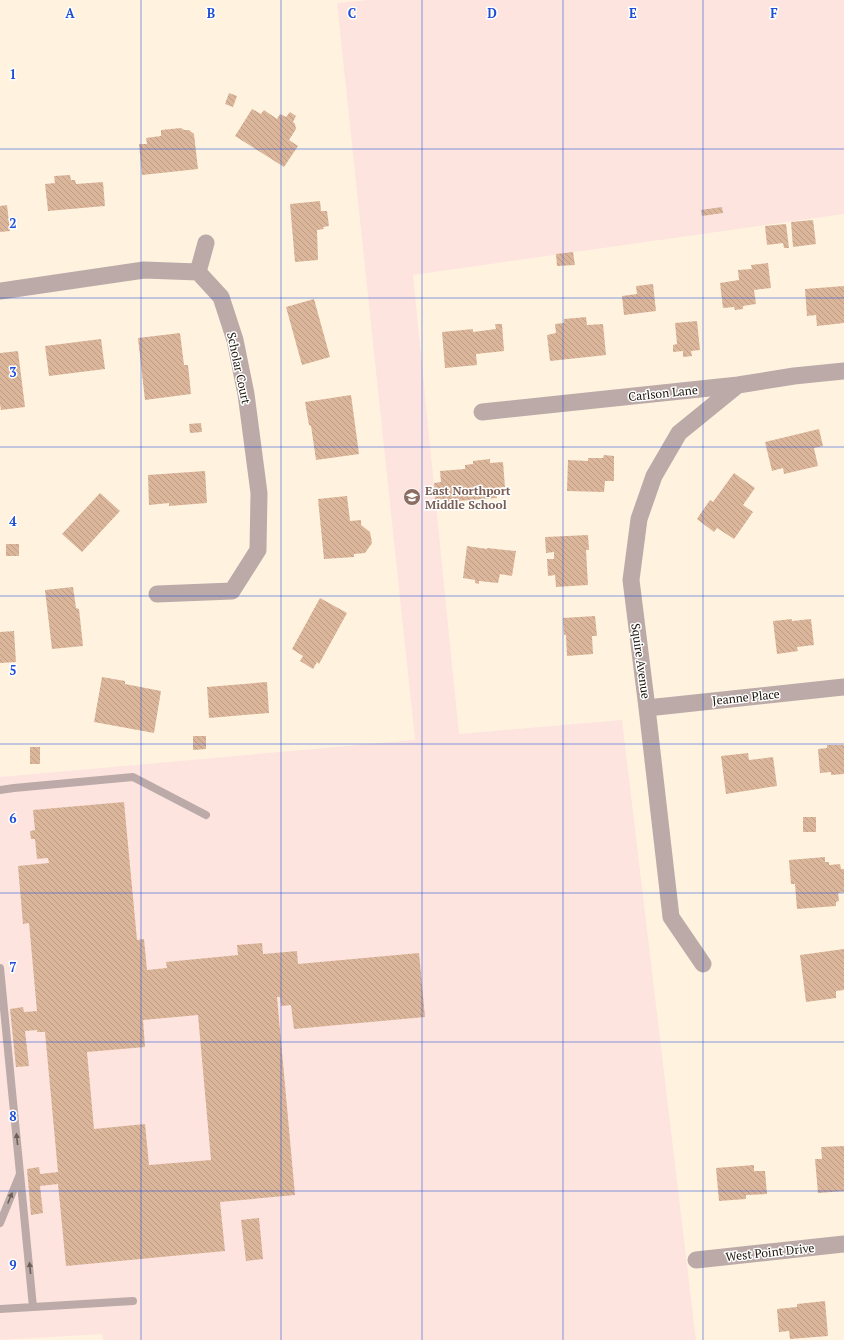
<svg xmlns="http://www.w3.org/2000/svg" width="844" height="1340" font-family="'PT Serif',serif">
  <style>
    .education { fill: #fee4df }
    .building { fill: url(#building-back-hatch); fill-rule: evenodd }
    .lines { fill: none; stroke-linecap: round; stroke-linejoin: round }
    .lane { stroke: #bcaaa8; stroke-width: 8 }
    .street { stroke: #bcaaa8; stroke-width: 17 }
    .oneway { fill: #6c5f58 }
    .grid { fill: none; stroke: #1d4ed8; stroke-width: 1; stroke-opacity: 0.55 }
    .labels { text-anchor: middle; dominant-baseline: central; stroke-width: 3; stroke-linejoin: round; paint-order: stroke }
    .street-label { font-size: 12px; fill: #1b1409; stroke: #fff }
    .education-label { font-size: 12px; font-weight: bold; fill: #785e54; stroke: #fff; text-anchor: start }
    .grid-label { font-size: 13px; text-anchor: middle; font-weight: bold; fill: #1d4ed8; stroke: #fff; stroke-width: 3; stroke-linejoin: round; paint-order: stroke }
  </style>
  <defs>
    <pattern id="building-back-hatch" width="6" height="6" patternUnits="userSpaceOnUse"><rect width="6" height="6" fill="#dbb69b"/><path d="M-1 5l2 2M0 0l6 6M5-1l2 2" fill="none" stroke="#bb9c84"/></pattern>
  </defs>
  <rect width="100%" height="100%" fill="#fff3e0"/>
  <path class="education" d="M368,0h476v214l-431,61 46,459 163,-14 74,620h-593l-1,-6 -102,6v-563l415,-37 -78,-737z"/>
  <path class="building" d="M229,93l8,3 -4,11 -8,-3z
    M252,109l9,5 3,-4 13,9 3,-5 6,3 4,-5 6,4 -3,6 2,2 1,5 -7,11 9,6 -14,21 -49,-31z
    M181,128l3,2h5l5,4 4,35 -56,6 -3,-31h8l-1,-6 15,-2v-6z
    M70,175l1,5h4l1,4 27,-2 2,24 -57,5 -3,-27 10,-1 -1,-7z
    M320,201l1,10h6l2,15 -6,1 1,2 -7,1 1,30 -23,2 -5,-58z
    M7,205l3,26 -10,1v-26z
    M722,207l1,6 -21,3 -1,-6z
    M813,220l3,24 -23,3 -2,-25z
    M786,224l3,24h-5l-1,-5 -16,2 -2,-19z
    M573,252l2,13 -18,1 -1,-12z
    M768,263l3,25 -17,2 2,14 -13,2v3l-8,1 -1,-3 -11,1 -3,-25 19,-3 -1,-10 14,-1 -1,-4z
    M653,284l3,27 -32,4 -2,-19 15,-2 -1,-8z
    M844,286v37l-27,3 -1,-11 -9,1 -2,-27z
    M314,299l16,58 -28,8 -16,-58z
    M586,317l1,8 16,-1 3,31 -56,6 -3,-26 9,-2 -1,-9 9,-1v-4z
    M697,321l3,29 -9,1 1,5 -9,1v-6l-10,1v-7l4,-1 -2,-21z
    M495,324h7l2,27 -28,3 1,11 -32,3 -3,-36 31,-3v3l23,-3z
    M180,333l4,32h4l3,29 -46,6 -7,-62z
    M101,339l4,30 -56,7 -4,-30z
    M18,351l7,56 -24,3 -1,-6v-51z
    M351,395l8,59 -43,6 -5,-34 -2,-1 -4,-23z
    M201,423l1,9 -12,1 -1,-9z
    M819,429l4,17 -9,2 4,18 -34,8 -1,-6 -11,3 -7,-29z
    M604,455l10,1v25h-9l-1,11 -37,-1 1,-31 20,1v-3h15z
    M490,459v4l13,-1 2,25 -9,1 1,10 -52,4 -1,-3 -9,1 -1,-17 7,-1 -1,-11 25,-2v-4l8,-1v-3z
    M205,471l2,32 -38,3v-3l-20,2 -1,-30z
    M734,473l21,15 -12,17 10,7 -19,27 -17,-11 -3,4 -17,-13 13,-19 3,2z
    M100,493l20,18 -38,41 -20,-18z
    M347,496l3,25 11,-1v5l9,7 2,11 -7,10 -11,1v3l-30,2 -6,-60z
    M588,535l1,15h-3l2,35 -32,2 -1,-12 -7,1 -1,-17h7v-7l-8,1 -1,-16z
    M6,544h13v12h-13z
    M467,546l20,3v-1l29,3 -4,25 -12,-2 -2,9 -19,-2v3l-4,-1v-3l-12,-2z
    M73,587l3,21 3,1 4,37 -31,3 -7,-59z
    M320,598l27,15 -28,51 -2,-2 -4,7 -13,-8 3,-5 -11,-7z
    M595,616l2,20h-5l1,18 -26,2 -1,-21h-2l-1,-17z
    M792,619v2l19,-2 3,26 -17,2 1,4 -21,3 -4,-33z
    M14,631l2,31 -16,1v-31z
    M102,677l23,4v3l36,7 -7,42 -60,-11z
    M267,682l2,31 -60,5 -2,-31z
    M193,736h13v13l-13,1z
    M827,745h17v29l-13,1v-3l-11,1 -2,-24 9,-1z
    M30,747h10v17h-10z
    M748,753l1,7 24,-3 4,29 -51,8 -5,-38z
    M124,802l13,138 7,-1 3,31 20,-2 -1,-6 72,-7 -1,-10 25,-2 1,11 34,-3 1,13 121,-11 6,64 -131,12 -3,-24 -10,1 -1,-9h-3l18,198 -75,7 5,49 -159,15 -8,-82 -18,2 3,27 -12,2 -4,-46 12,-2 1,7 18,-2 -13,-140h-8v-2l-12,1 4,35 -13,1 -6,-58 13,-2 1,5 13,-1 -8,-88 -6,1 -5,-58 31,-3 -1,-5 -11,1 -2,-20h-4l-1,-8 5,-1 -2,-20zM198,1015l13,145 -62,5 -4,-41 -51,5 -7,-77 58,-5 -2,-27z
    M803,817h13v15h-13z
    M825,857v5h4v3l11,-1 1,5h3v23l-6,1 1,8 -3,1v4l-39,3 -2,-25h-4l-2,-24z
    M844,949v41l-8,1v7l-30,4 -6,-47z
    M844,1146v45l-26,2 -3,-34h7l-1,-12z
    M754,1165v6h11l2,23 -21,1v4l-27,2 -3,-33z
    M259,1218l4,41 -17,2 -5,-41z
    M825,1301l3,35 -38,3 -1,-8 -10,1 -2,-23 20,-2v-3z"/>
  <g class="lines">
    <path class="lane" d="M0,790l14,-2 119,-11 73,38
      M0,968l33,339
      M0,1223l20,-49
      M0,1309l133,-8"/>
    <path class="street" d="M198,272l8,-29
      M0,291l144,-21 54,2 23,25 14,43 11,54 13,99 -1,57 -26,41 -75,3
      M482,412l256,-27 56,-9 50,-5
      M647,708l197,-21
      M703,964l-32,-47 -24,-209 -16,-128 8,-61 15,-43 25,-43 59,-48
      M696,1260l148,-16"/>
  </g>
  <defs><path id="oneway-solid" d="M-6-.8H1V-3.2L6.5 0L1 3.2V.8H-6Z"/></defs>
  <g class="oneway">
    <use href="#oneway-solid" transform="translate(17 1139) rotate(-96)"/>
    <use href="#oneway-solid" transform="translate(10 1198) rotate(-68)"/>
    <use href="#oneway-solid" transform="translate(30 1268) rotate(-96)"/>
  </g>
  <path class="grid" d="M141,0v1340M281,0v1340M422,0v1340M563,0v1340M703,0v1340M0,149h844M0,298h844M0,447h844M0,596h844M0,744h844M0,893h844M0,1042h844M0,1191h844"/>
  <defs>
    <g id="school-disc" transform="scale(0.9)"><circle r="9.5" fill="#8d6e63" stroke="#fff"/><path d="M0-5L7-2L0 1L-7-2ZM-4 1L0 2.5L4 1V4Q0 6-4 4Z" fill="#fff"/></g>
  </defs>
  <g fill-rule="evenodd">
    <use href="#school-disc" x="412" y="497"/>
  </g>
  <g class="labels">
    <g class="street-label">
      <text transform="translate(239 368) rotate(78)">Scholar Court</text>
      <text transform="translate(663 393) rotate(-6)">Carlson Lane</text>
      <text transform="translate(641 661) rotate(82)">Squire Avenue</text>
      <text transform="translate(746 697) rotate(-6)">Jeanne Place</text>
      <text transform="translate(770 1252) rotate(-6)">West Point Drive</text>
    </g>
    <g class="education-label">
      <text x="425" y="490">East Northport<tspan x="425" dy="14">Middle School</tspan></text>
    </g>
  </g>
  <g class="grid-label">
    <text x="70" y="18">A</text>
    <text x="211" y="18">B</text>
    <text x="352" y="18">C</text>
    <text x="492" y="18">D</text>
    <text x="633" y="18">E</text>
    <text x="774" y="18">F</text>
    <text x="13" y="79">1</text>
    <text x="13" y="228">2</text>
    <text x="13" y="377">3</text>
    <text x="13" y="526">4</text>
    <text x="13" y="675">5</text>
    <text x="13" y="823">6</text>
    <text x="13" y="972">7</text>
    <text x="13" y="1121">8</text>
    <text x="13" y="1270">9</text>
  </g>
</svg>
